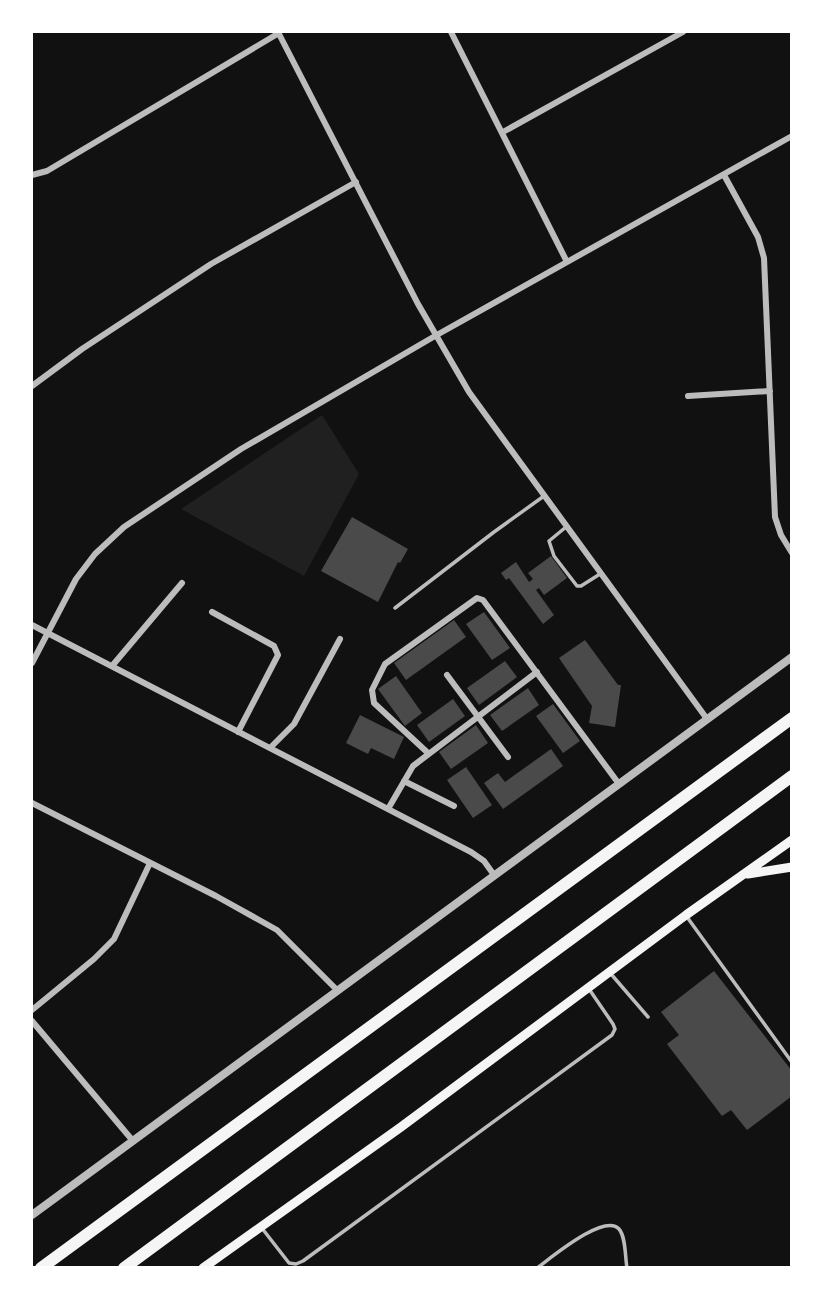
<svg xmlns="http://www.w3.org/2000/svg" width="823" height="1299" font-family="'IBM Plex Serif',serif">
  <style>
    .green { fill: #202020 }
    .building { fill: #4a4a4a }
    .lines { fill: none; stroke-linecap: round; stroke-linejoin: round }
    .service { stroke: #bcbcbc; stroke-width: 3.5 }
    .minor { stroke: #bcbcbc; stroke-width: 6 }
    .tertiary { stroke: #bcbcbc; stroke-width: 8 }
    .secondary { stroke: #f5f5f5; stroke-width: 9 }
    .motorway { stroke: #f5f5f5; stroke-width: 12 }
  </style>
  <rect width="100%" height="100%" fill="#111"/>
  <path class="green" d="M322,415l37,59 -55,102 -123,-67z"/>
  <path class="building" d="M352,517l56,32 -8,14 -2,-1 -20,40 -57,-31z
    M551,556l16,22 -23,17 -5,-7 -3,2 18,25 -11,9 -34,-46 -3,2 -5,-7 15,-11 13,20 4,-3 -5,-6z
    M484,612l26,36 -18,12 -26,-36z
    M454,620l12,17 -60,43 -12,-17z
    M585,640l33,45h3l-6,42 -26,-4 3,-17 -33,-48z
    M505,661l12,16 -38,28 -12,-17z
    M396,676l26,37 -17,13 -27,-37z
    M528,688l11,17 -37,26 -12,-16z
    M453,699l12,17 -36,26 -12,-17z
    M553,704l27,37 -17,12 -27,-37z
    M360,715l44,22 -10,22 -23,-11 -3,6 -22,-11z
    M476,725l12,18 -37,26 -12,-17z
    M551,749l12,17 -60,43 -19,-26 14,-10 7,9z
    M466,767l26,38 -19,13 -26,-38z
    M714,971l78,100v25l-45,34 -16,-20 -9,6 -55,-72 12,-9 -18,-23z"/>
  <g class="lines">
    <path class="service" d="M566,527l-17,14 5,15 23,30h4l19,-12
      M395,608l99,-76 50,-36
      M687,917l104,144
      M611,974l37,43
      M261,1227l28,36 7,1 7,-3 309,-226 3,-6 -2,-5 -24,-35
      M537,1268c14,-10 67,-55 82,-39 7,8 6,28 8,39"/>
    <path class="minor" d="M278,32l140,272 51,88 238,327
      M451,32l116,230
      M503,132l180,-100
      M32,175l15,-4 232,-138
      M724,175l34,62 6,21 11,259 6,18 11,18
      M32,386l50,-37 129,-85 145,-82
      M688,396l82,-5
      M212,612l62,34 4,9 -40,77
      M32,625l439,227 13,9 10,14
      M32,663l44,-84 19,-25 29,-27 117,-78 194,-113 357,-200
      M112,666l70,-83
      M447,675l61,82
      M270,748l24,-24 46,-85
      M428,753l-54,-50 -2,-13 13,-26 92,-66 6,2 136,184
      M404,781l50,25
      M32,803l184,93 61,34 60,60
      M388,809l25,-43 124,-94
      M32,1010l62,-51 20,-20 36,-76
      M32,1021l101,120"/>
    <path class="tertiary" d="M32,1215l760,-558"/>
    <path class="secondary" d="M748,874l44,-7
      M203,1268l198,-141 285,-212 106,-75"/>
    <path class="motorway" d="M41,1268l751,-550
      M124,1268l668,-492"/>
  </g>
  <rect width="823" height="1299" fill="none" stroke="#ffffff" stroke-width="66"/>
</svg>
